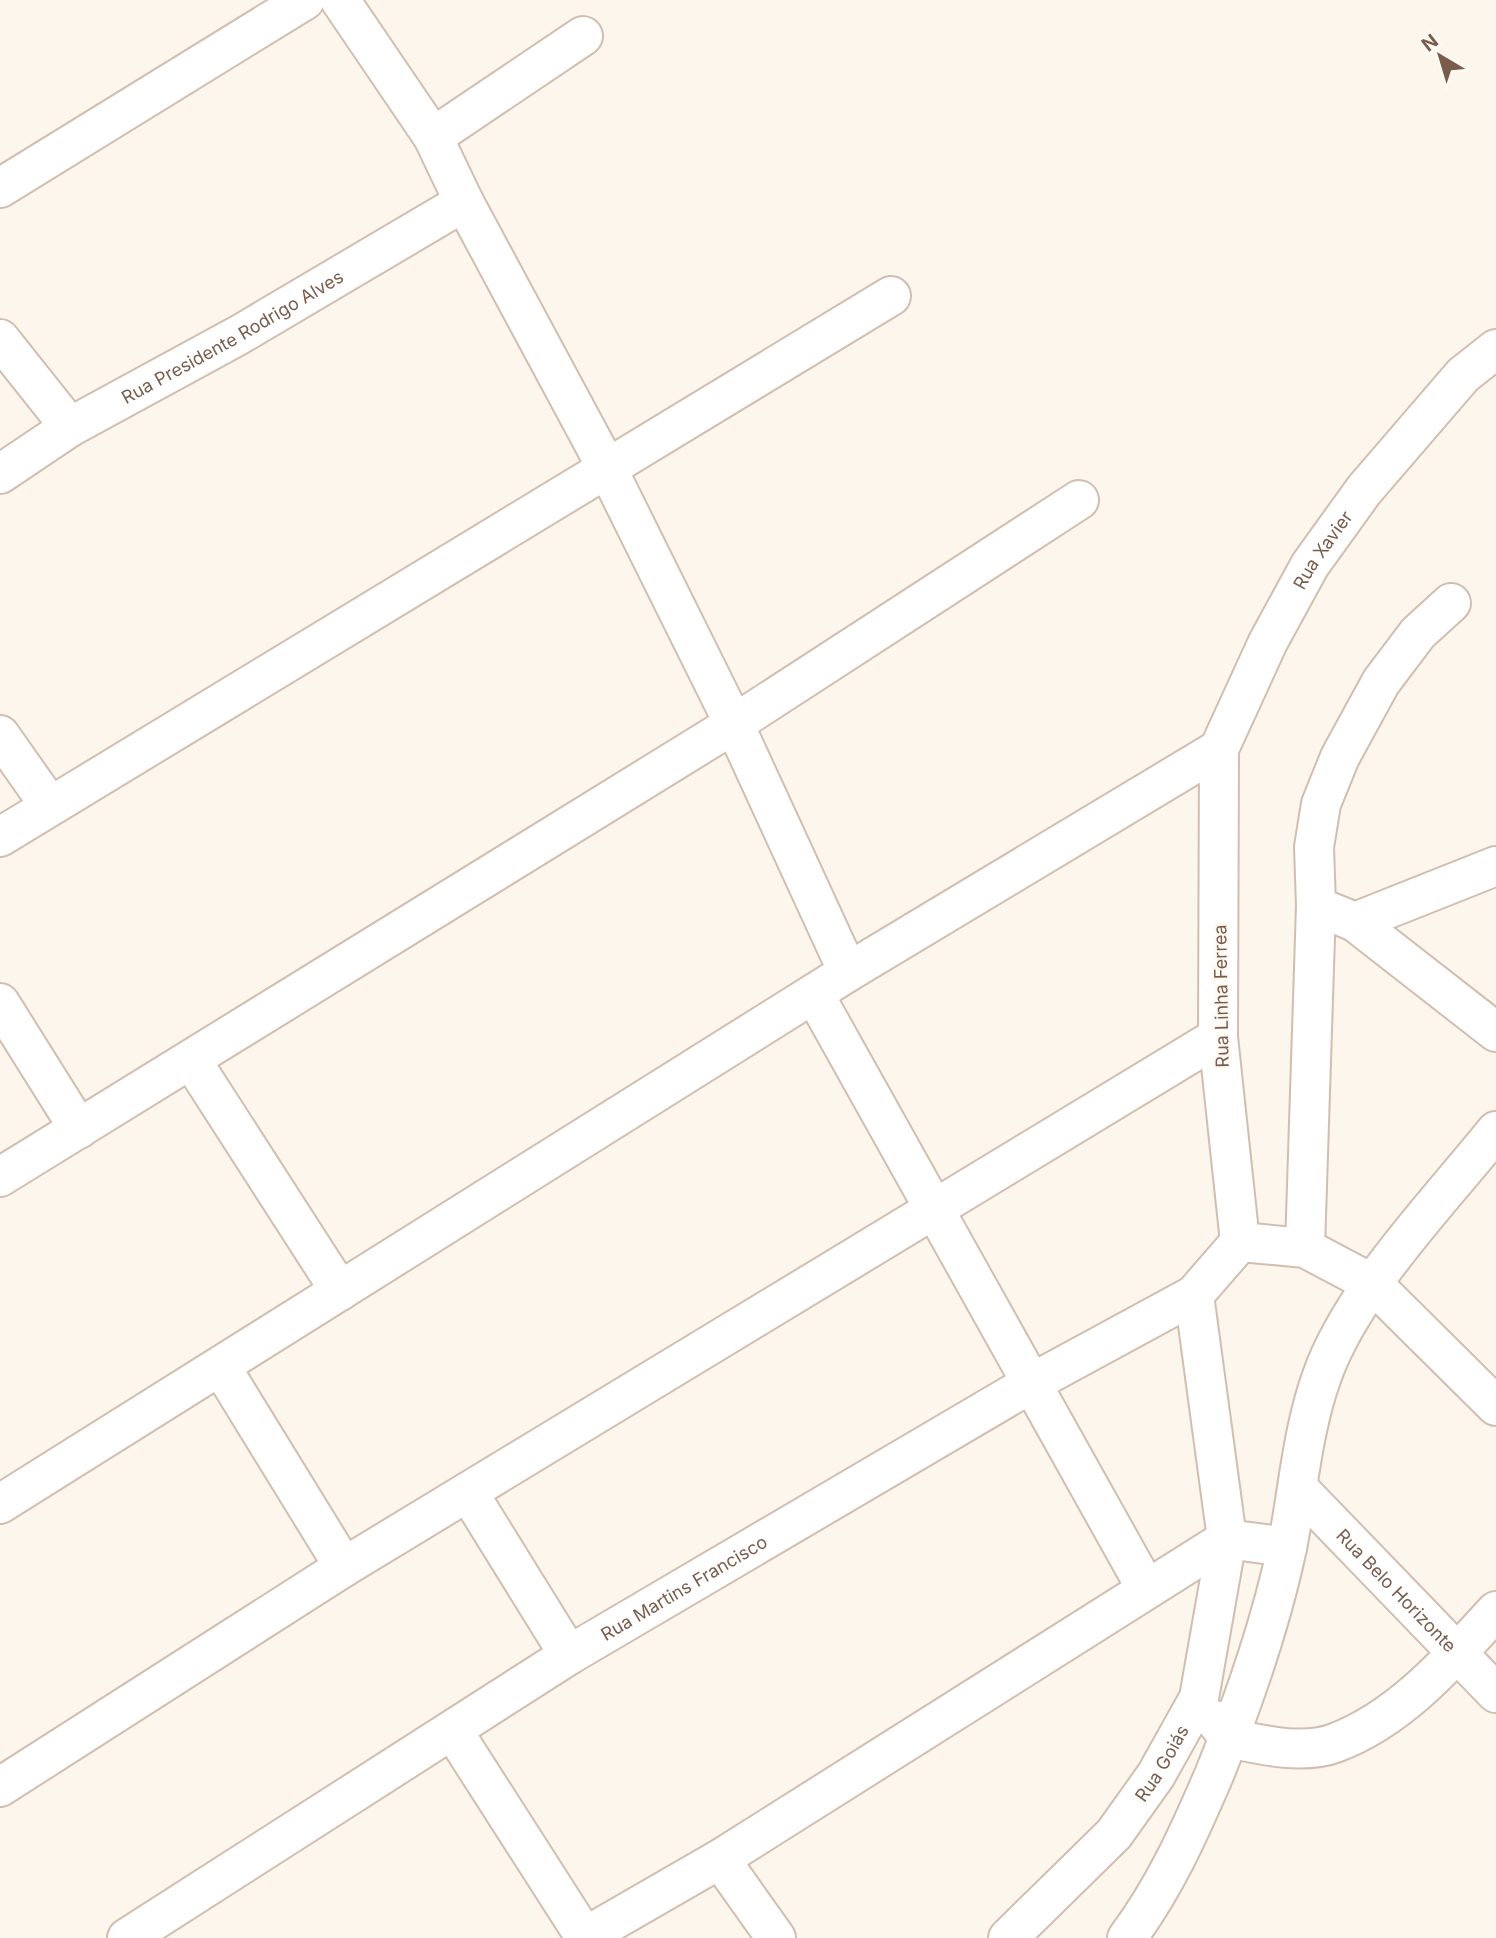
<svg xmlns="http://www.w3.org/2000/svg" width="1496" height="1938" font-family="Inter,sans-serif">
  <style>
    .lines { fill: none; stroke-linecap: round; stroke-linejoin: round }
    .minor-casing { stroke: #d1beb0; stroke-width: 42 }
    .minor { stroke: #fff; stroke-width: 38 }
    .labels { text-anchor: middle; dominant-baseline: central; stroke-width: 6; stroke-linejoin: round; paint-order: stroke }
    .street-label { font-size: 18px; fill: #7a5c4d; stroke: #fffaf3 }
  </style>
  <rect width="100%" height="100%" fill="#fdf6ec"/>
  <g class="lines">
    <g class="minor-casing">
      <g id="minor">
        <path d="M340,0l93,137 31,65 143,266 127,256 114,248"/>
        <path d="M433,137l150,-101"/>
        <path d="M0,188l305,-188"/>
        <path d="M0,339l70,88"/>
        <path id="s1" d="M0,474l70,-47 169,-92 225,-133"/>
        <path d="M0,735l50,71"/>
        <path d="M0,837l891,-541"/>
        <path d="M1316,906l39,16 141,110"/>
        <path d="M1355,922l141,-56"/>
        <path d="M814,994l332,594"/>
        <path d="M0,1003l79,126"/>
        <path d="M192,1061l148,230"/>
        <path d="M0,1177l734,-453 345,-224"/>
        <path id="s2" d="M1240,1242l-22,-205 1,-288 49,-107 42,-77 54,-75 99,-115 33,-26"/>
        <path d="M1240,1242l65,6 68,36 123,122"/>
        <path d="M1305,1248l11,-342 -2,-59 7,-43 19,-47 41,-75 37,-49 33,-30"/>
        <path d="M221,1367l123,200"/>
        <path id="s3" d="M1298,1488l198,205"/>
        <path d="M468,1492l101,163"/>
        <path d="M0,1504l848,-532 371,-223"/>
        <path d="M1215,1720l14,18c32,7 74,17 106,5 65,-24 116,-83 161,-132"/>
        <path d="M453,1731l132,206"/>
        <path d="M0,1787l344,-220 874,-530"/>
        <path d="M720,1859l56,79"/>
        <path id="s4" d="M127,1938l442,-283 461,-271 164,-89 46,-53"/>
        <path d="M583,1938l137,-79 507,-320 60,8"/>
        <path id="s5" d="M1008,1938l106,-104 42,-59 43,-77 28,-159 -33,-244"/>
        <path d="M1127,1938c38,-51 62,-105 87,-163 30,-74 56,-148 73,-227 11,-56 15,-117 35,-172 30,-85 117,-174 174,-245"/>
      </g>
    </g>
    <use href="#minor" class="minor"/>
  </g>
  <g class="labels">
    <g class="street-label">
      <text stroke="none"><textPath href="#s1" startOffset="270">Rua Presidente Rodrigo Alves</textPath></text>
      <text stroke="none"><textPath href="#s2" startOffset="719">Rua Xavier</textPath></text>
      <text transform="translate(1221 996) rotate(-91)">Rua Linha Ferrea</text>
      <text stroke="none"><textPath href="#s4" startOffset="658">Rua Martins Francisco</textPath></text>
      <text stroke="none"><textPath href="#s3" startOffset="142">Rua Belo Horizonte</textPath></text>
      <text stroke="none"><textPath href="#s5" startOffset="234">Rua Goiás</textPath></text>
    </g>
  </g>
  <g transform="translate(1440 56) rotate(322)" stroke="#fffaf3" stroke-width="5" paint-order="stroke">
  <path d="M0-5L12 26L0 18L-12 26Z" fill="#7a5c4d"/>
  <text y="-10" font-size="19" font-weight="bold" text-anchor="middle" fill="#7a5c4d">N</text>
  </g>
</svg>
